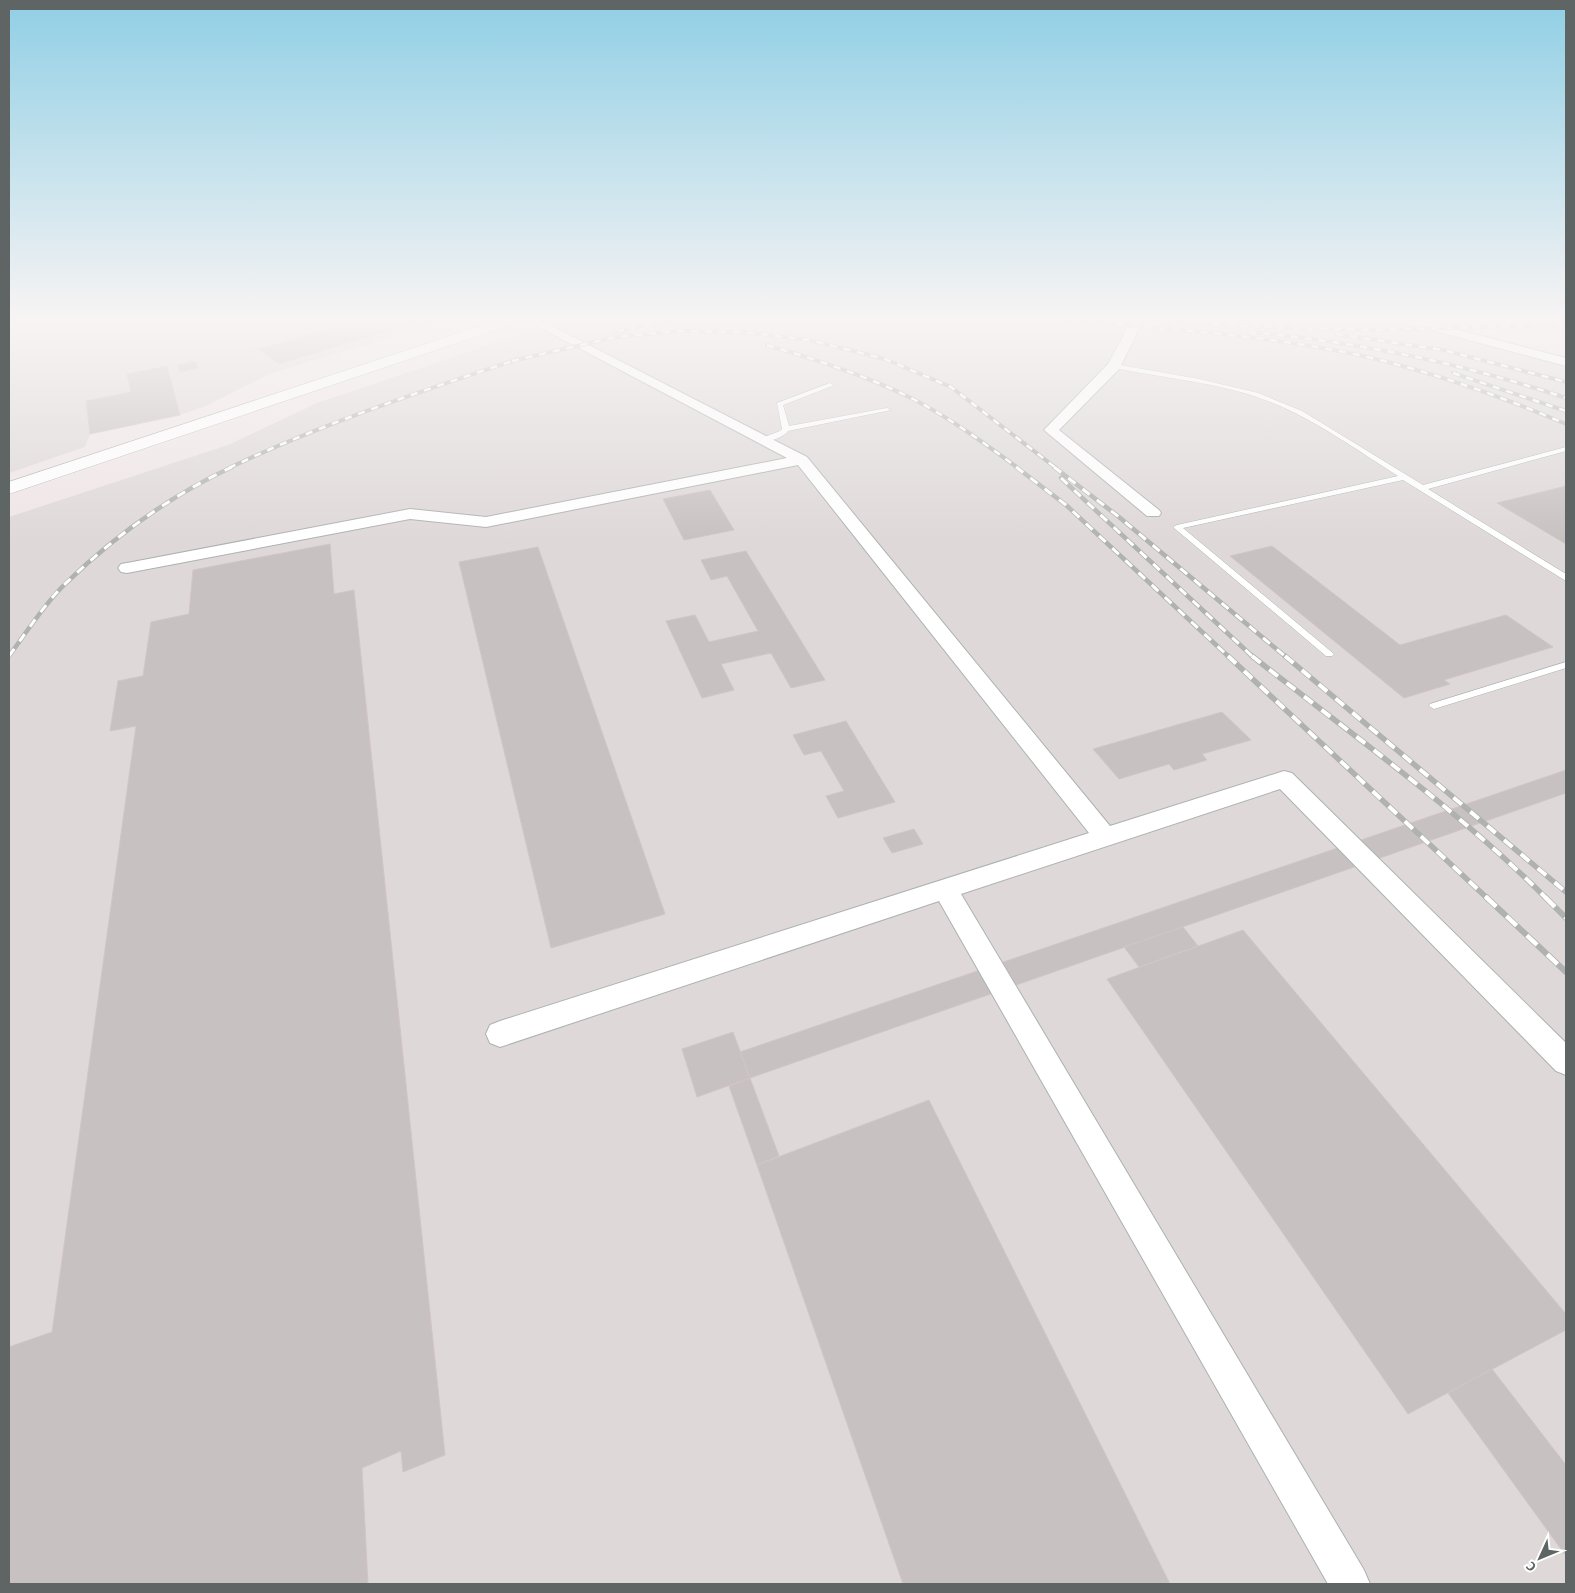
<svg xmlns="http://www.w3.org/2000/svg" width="1575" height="1593" font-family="'Alegreya Sans',sans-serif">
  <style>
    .industrial { fill: #ded8d8 }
    .building { fill: #c7c1c1; stroke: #d3c5c6 }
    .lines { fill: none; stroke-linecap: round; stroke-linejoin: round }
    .service-casing { stroke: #acb2b1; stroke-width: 1 }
    .minor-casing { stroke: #acb2b1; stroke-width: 2 }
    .tertiary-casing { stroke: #acb2b1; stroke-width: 1 }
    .service { fill: #fff; fill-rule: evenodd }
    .minor { fill: #fff; fill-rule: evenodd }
    .tertiary { fill: #fff; fill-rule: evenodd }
    .rail-far3-casing { stroke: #b0b1b1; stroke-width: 4 }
    .rail-far2-casing { stroke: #b0b1b1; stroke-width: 4.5 }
    .rail-far1-casing { stroke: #b0b1b1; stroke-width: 5.5 }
    .rail-casing { stroke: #b0b1b1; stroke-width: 6 }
    .rail-far3 { stroke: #fff; stroke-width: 2.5; stroke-dasharray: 7; stroke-linecap: butt }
    .rail-far2 { stroke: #fff; stroke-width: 3; stroke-dasharray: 9; stroke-linecap: butt }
    .rail-far1 { stroke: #fff; stroke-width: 4; stroke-dasharray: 11; stroke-linecap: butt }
    .rail { stroke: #fff; stroke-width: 4.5; stroke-dasharray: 14; stroke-linecap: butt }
  </style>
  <rect width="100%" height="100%" fill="#efe6e6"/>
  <path class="industrial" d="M9,319h445l-183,54 -65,33 -26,9 -90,19 -5,13 -76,26z
    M566,319h820l180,46v1219h-1557v-1067l219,-72 89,-42z"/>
  <path class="building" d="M363,319h52l4,2 -140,43 -20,-15z
    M195,361l3,7 -18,4 -2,-7z
    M167,366l13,49 -90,19 -4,-33 45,-9 -4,-18z
    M1566,486v58l-69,-41z
    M710,490l24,40 -50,10 -21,-41z
    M330,544l4,50 20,-4 91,865 -42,17 -2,-21 -39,17 6,116h-359v-237l43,-15 84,-606 -26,5 8,-50 25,-5 8,-54 38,-8 4,-44z
    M1272,546l128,99 106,-30 47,32 -109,33 6,4 -46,14 -174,-142z
    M538,547l127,367 -114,34 -92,-386z
    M746,551l79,129 -34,8 -20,-35 -50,11 13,26 -32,8 -36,-77 29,-6 14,27 49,-11 -31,-55 -16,4 -10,-20z
    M1222,712l29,28 -49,14 5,6 -33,10 -5,-6 -50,15 -26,-30z
    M846,721l49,81 -57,16 -12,-22 18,-5 -23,-40 -17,4 -11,-20z
    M1566,770v23l-816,285 -10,-26z
    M914,829l9,15 -31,9 -9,-15z
    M1183,927l15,19 -59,21 -15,-20z
    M1243,930l323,384v16l-158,84 -301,-435z
    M733,1032l17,46 -53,19 -15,-48z
    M750,1078l29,78 -22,9 -28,-79z
    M929,1100l241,484h-267l-146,-419z
    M1492,1369l74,96v91l-118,-163z"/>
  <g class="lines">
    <g class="service-casing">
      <path id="service" d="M1114,364l85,15 59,14 44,18 121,74 143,-38v4l-138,38 138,85v7l-163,-101 -220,48 151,126 -2,2h-6l-153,-129 4,-2 221,-49c-46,-29 -92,-63 -144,-80 -45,-15 -95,-18 -142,-29l-1,-1z
        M830,383l3,2 -1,1 -49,19 6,21 98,-18 4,2 -103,21c-4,6 -18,11 -26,11v-4l18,-7 2,-2 -5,-26z
        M1566,662v6l-132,41 -5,-3 1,-2z"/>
    </g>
    <g class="minor-casing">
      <path id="minor" d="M524,319h14l269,138 303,369 174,-55 8,2 274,270v32l-10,-4 -276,-282 -319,105 403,676 6,14h-42l-389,-683 -439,146 -10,-4 -4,-9 4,-9 10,-4 589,-188 -291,-368 -312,62 -76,-8 -283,54 -6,-1 -3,-4 3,-4 6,-1 283,-54 76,8 301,-59z
        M1129,319h12l-6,18 -16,32 -60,61 100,80 2,3 -2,3h-12l-103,-86 64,-66 15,-27z
        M1399,319h18l149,39v8l-165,-44z"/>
    </g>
    <g class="tertiary-casing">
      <path id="tertiary" d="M501,319h20l-2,3 -510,172v-12z"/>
    </g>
    <use href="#service" class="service"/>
    <use href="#minor" class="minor"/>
    <use href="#tertiary" class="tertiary"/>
    <g class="rail-far3-casing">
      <path id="rail-far3" d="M1061,319c98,10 197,15 293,35 73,16 144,41 212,70
        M1129,319l130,8
        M1264,327l108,3 194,-5
        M617,331l59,-12
        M1249,332c109,10 213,31 317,66
        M1336,334l107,16 123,32
        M767,345c50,15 100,31 146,54 37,19 71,44 105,69
        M512,361l104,-24 63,-6 65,1 65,8 76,19 66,28 105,81
        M1453,373l113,38
        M229,468c94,-45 191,-76 289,-109"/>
    </g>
    <g class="rail-far2-casing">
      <path id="rail-far2" d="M1016,467l50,38 163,152
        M1054,467l65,50 167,140
        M1061,478l192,179
        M9,656c17,-23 34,-50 54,-70 49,-48 107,-90 169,-119"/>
    </g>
    <g class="rail-far1-casing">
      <path id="rail-far1" d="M1228,656l259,242
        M1252,656c99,78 205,153 294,242
        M1285,656l281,236"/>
    </g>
    <g class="rail-casing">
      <path id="rail" d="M1486,897l80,75
        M1545,897l21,21"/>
    </g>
    <use href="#rail-far3" class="rail-far3"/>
    <use href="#rail-far2" class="rail-far2"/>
    <use href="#rail-far1" class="rail-far1"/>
    <use href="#rail" class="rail"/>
  </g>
  <linearGradient id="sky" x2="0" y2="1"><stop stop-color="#90cfe5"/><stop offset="0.59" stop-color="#f8f4f4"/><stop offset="1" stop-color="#f8f4f4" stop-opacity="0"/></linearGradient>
  <rect width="1575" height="542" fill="url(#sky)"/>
  <rect width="1575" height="1593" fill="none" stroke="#5e6564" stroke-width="20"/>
  <g transform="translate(1540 1558) rotate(226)" stroke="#ffffff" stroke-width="4" paint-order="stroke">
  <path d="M0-4L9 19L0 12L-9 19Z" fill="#5e6564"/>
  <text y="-8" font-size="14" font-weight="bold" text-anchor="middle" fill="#5e6564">С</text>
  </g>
</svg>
